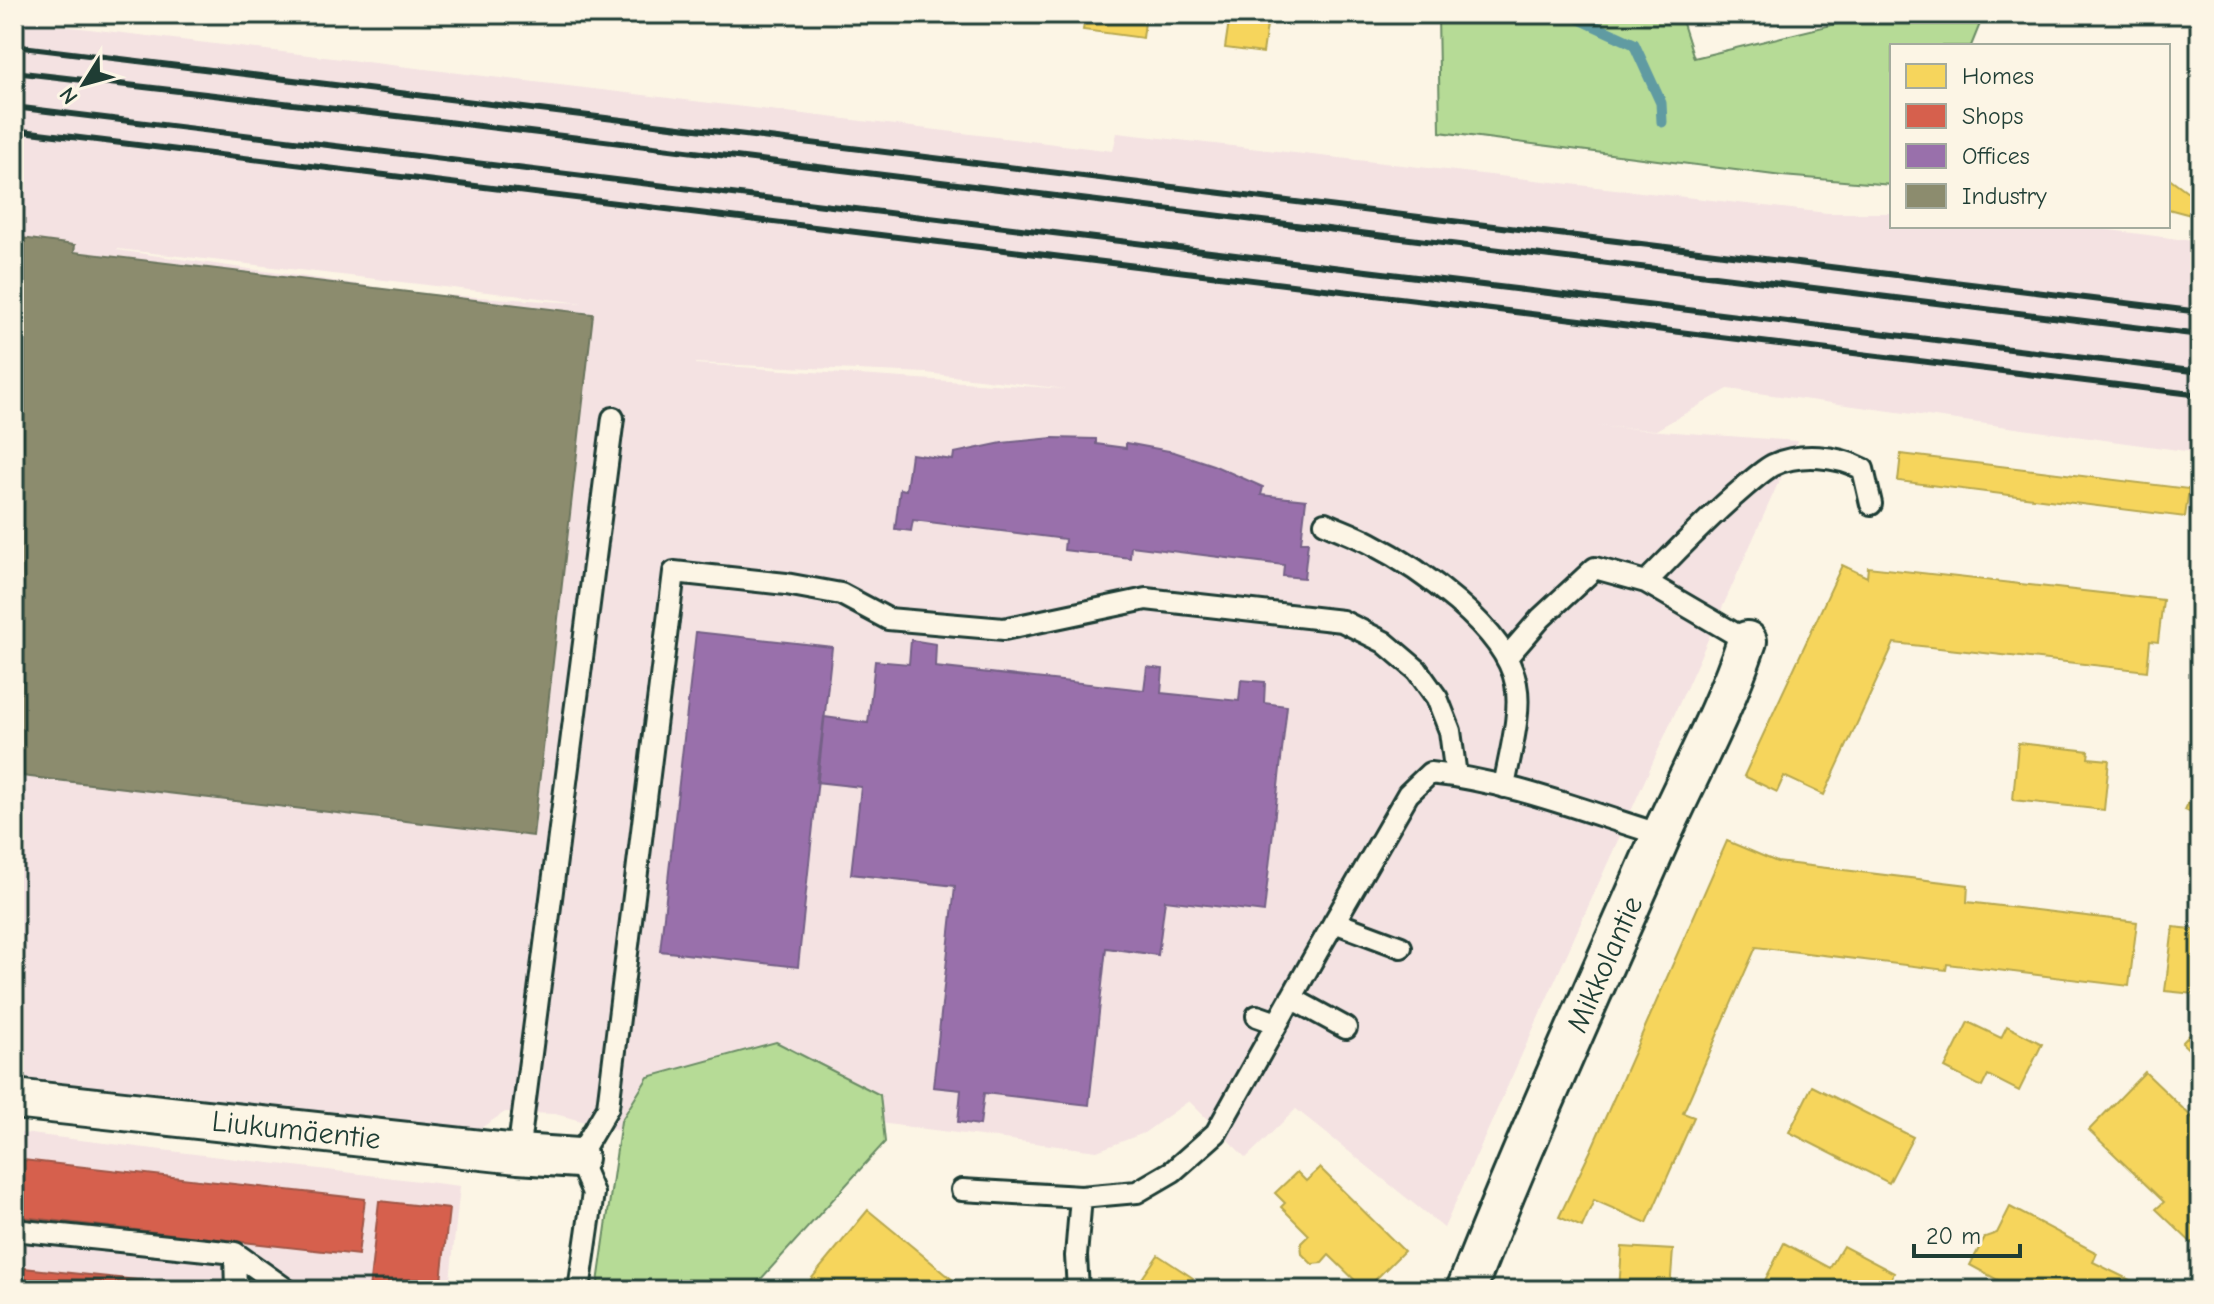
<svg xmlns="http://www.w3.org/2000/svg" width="2214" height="1304" font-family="'Comic Neue',sans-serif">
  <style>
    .built { fill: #f4e2e2; fill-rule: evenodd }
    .green { fill: #b6db96; stroke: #6a8c65; stroke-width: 2 }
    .homes { fill: #f6d55c; stroke: #b6a750; stroke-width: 2 }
    .shops { fill: #d6604d; stroke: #9f5646; stroke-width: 2 }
    .offices { fill: #9970ab; stroke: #746187; stroke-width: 2 }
    .industry { fill: #8c8c6e; stroke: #6b745d; stroke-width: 2 }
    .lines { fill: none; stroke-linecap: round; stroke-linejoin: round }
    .stream { stroke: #619ba2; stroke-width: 11 }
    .lane-casing { stroke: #1f3d34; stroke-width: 26 }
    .street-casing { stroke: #1f3d34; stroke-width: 44 }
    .lane { stroke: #fcf5e5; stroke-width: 20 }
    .street { stroke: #fcf5e5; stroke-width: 38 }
    .rail { stroke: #1f3d34; stroke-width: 6 }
    .labels { text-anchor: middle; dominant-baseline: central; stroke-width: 8; stroke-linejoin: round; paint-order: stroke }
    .street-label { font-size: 30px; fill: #1f3d34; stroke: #fcf5e5 }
  </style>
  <rect width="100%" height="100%" fill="#fcf5e5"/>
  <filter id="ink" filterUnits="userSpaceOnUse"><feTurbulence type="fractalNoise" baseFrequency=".0125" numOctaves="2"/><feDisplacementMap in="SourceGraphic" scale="16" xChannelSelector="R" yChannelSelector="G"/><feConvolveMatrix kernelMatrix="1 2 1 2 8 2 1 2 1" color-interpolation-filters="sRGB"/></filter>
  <g filter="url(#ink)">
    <path class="built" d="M14,20l1099,131 4,-18 710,80h65v13h188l120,16v211l-472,-64 -72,41 -62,-4 203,15 -353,787 -148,-119 -50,49 -57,-57 -45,32 -47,18 -450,-58 -20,40 -72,-19 -50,-2 -33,22 -458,-56zM117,250l1,-1 464,54 -157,-9zM695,363l231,10 140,16 -371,-25z
      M14,1132l446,54 -11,104h-435z"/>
    <path class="green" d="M1438,14h242l14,44 183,-44h107l-13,32h-79v139l-110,-9 -342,-44z
      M776,1042l104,53 5,47 -134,148h-154l24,-169 27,-44z"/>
    <path class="homes" d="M1086,14h60l-3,24 -60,-8z
      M1230,14l38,4 -5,35 -38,-5z
      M1317,14h40v8l-40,-1z
      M2168,177l32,24 -9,14 -23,-6z
      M1901,454l288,35 -4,28 -287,-36z
      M1842,565l25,12 1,-10 295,33 -5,42 -8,-1 -3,30 -253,-28 -70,152 -40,-19 -7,16 -33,-16z
      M2018,743l71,8 -1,7 21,2 -5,50 -91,-10z
      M2200,776v41l-15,-7z
      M1727,841l50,21 191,23 -1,17 170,20 -8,64 -182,-22 -1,6 -190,-23 -73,166 11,4 -47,106 -53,-23 -12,27 -23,-10 32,-67z
      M2173,927l27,3 -6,64 -29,-3z
      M1968,1022l33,16 6,-12 35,18 -23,47 -31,-16 -6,12 -37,-19z
      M2200,1024v36l-18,-17z
      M2145,1072l55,53v126l-44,-42 8,-7 -75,-72z
      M1812,1086l101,51 -24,46 -100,-51z
      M1320,1168l84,83 -39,39 -36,-35 -7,8 -10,1 -10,-10 -1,-11 8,-8 -28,-28 4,-4 -10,-10 22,-21 9,9z
      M2010,1207l87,46 -4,9 57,28h-134l-46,-25 15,-28 12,-4z
      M868,1210l97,80h-163z
      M1784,1243l46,25 13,-22 51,27 -8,17h-126z
      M1622,1247l51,3 -3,40h-51z
      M1158,1255l35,23 -7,12h-52z"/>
    <path class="shops" d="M14,1159l351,40 -7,56 -344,-39z
      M379,1201l70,8 -9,81h-71z
      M14,1267l208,22 -208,1z"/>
    <path class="offices" d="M1053,438l43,1v5l30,4v-5l48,9 39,13 50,22 -2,8 45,5 -5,42h7l-4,36 -21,-2 1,-11 -153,-19 -1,12 -66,-8 1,-11 -152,-19 -2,11 -16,-2 5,-40 6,1 5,-36 42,6 1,-7 48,-10z
      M1053,438l43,1v5l30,4v-5l48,9 39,13 50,22 -2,8 45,5 -5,42h7l-4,36 -21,-2 1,-11 -153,-19 -1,12 -66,-8 1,-11 -152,-19 -2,11 -16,-2 5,-40 6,1 5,-36 42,6 1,-7 48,-10z
      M696,632l136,15 -34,320 -138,-16z
      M911,640l25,4 -1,23 209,23 3,-23 16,2 -2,24 78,8 2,-21 24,2 -1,21 23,3 -23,206 -99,-12 -7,55 -52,-7 -17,157 -105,-12 -4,32 -22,-3 3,-32 -28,-3 22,-201 -104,-12 10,-87 -45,-5 8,-65 44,6 7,-62 34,3z
      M911,640l25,4 -1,23 209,23 3,-23 16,2 -2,24 78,8 2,-21 24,2 -1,21 23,3 -23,206 -99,-12 -7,55 -52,-7 -17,157 -105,-12 -4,32 -22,-3 3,-32 -28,-3 22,-201 -104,-12 10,-87 -45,-5 8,-65 44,6 7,-62 34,3z"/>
    <path class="industry" d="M14,237l61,8 -1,7 519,62 -60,522 -519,-61z"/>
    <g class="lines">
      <path class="stream" d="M1569,14l65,30 27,59 1,19"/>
      <g class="lane-casing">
        <path id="lane" d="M1325,523c15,7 30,12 45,20 47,24 136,85 146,141 6,29 -7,73 -12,103
          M1646,582c29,-29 57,-59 88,-86 12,-10 26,-24 39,-31 27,-13 65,-9 90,4l8,35
          M1507,657l34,-39 54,-50 51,14 101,59
          M1334,922l67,25
          M1291,998l55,30
          M1257,1016l20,7
          M518,1154l95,-736
          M962,1190l119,7 56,-5 36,-21 43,-38 101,-181 91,-158 22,-21c80,8 156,39 232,62
          M14,1230l221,23 1,37
          M235,1253l52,37
          M579,1290l14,-97 -15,-35 30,-51 66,-535 112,12 55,10 47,25 116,10 142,-30 196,22 42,21 33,28 20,28 13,33 6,45
          M1078,1290l-2,-34 5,-59"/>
      </g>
      <g class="street-casing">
        <g id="street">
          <path id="s1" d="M14,1099l504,55 60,4"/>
          <path id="s2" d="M1466,1290c60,-153 129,-303 195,-454 29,-64 64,-128 86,-195"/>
        </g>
      </g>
      <use href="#lane" class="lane"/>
      <use href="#street" class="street"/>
      <path class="rail" d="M14,46l2186,266
        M14,72l417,48 1769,215
        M14,107l2186,265
        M14,130l2186,265"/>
    </g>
  </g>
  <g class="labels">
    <g class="street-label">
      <text stroke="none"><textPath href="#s2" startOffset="354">Mikkolantie</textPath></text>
      <text stroke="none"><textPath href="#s1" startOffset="284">Liukumäentie</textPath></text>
    </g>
  </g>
  <rect width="2214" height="1304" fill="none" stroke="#fcf5e5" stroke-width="48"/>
  <rect x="24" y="24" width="2166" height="1256" fill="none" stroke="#1f3d34" stroke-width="3" filter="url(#ink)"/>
  <rect x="1890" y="44" width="280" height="184" fill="#fcf5e5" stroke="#a4ab9e" stroke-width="2"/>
  <rect x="1906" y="64" width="40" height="24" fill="#f6d55c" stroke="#a4ab9e" stroke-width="2"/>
  <text x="1962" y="84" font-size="24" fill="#1f3d34">Homes</text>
  <rect x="1906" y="104" width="40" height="24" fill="#d6604d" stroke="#a4ab9e" stroke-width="2"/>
  <text x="1962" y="124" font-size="24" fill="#1f3d34">Shops</text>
  <rect x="1906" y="144" width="40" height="24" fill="#9970ab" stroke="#a4ab9e" stroke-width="2"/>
  <text x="1962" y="164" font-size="24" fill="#1f3d34">Offices</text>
  <rect x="1906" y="184" width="40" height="24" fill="#8c8c6e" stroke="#a4ab9e" stroke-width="2"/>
  <text x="1962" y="204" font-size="24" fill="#1f3d34">Industry</text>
  <g transform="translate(84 84) rotate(233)" stroke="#fcf5e5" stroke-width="6" paint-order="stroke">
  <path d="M0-6L14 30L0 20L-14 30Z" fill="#1f3d34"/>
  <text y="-12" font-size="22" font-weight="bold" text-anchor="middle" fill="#1f3d34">N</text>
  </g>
  <path d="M1914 1244v12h106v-12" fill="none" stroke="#1f3d34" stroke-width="4"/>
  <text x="1926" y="1244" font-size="24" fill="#1f3d34" stroke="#fcf5e5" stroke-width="6" paint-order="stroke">20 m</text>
</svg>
